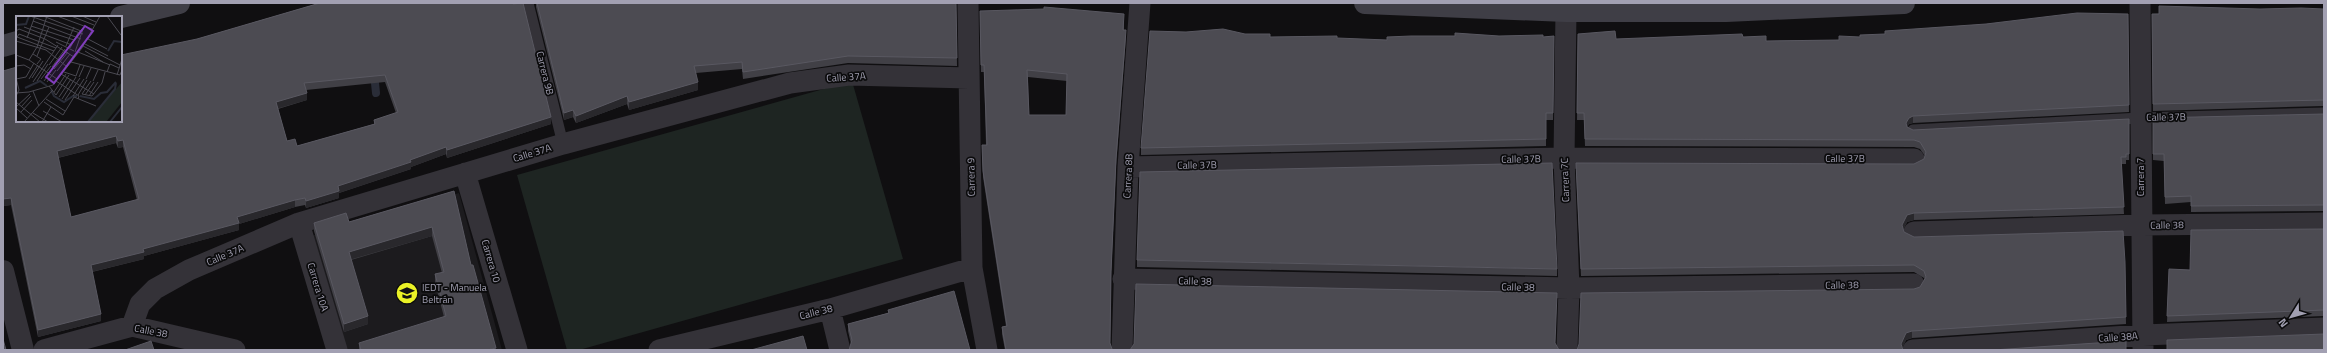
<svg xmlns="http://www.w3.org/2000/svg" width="2327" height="353" font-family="'Titillium Web',sans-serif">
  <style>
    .built { fill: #1c1b1e }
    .green { fill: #1e2522 }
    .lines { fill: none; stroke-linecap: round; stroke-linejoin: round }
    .stream { stroke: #2a2d38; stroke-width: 8 }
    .service { stroke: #343238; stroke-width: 11 }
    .minor { stroke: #343238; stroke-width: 21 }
    .tertiary { stroke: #343238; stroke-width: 22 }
    .secondary { stroke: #3f3e46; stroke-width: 22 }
    .wall { fill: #414046; fill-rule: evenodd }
    .shaded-wall { fill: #29282c }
    .building { fill: #4c4b52; stroke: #595861; fill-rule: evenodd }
    .labels { text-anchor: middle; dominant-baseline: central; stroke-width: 3.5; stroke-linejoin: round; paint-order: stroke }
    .street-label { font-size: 10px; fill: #a2a0b2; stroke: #0b0b0c }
    .poi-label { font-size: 10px; fill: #a2a0b2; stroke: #0b0b0c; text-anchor: start }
    .inset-river { fill: none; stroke: #2a2d38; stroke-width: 2 }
    .inset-road { fill: none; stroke: #4a4951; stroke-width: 1 }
    .view { fill: #813dbd; fill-opacity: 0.15; stroke: #813dbd; stroke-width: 2 }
    .inset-edge { fill: none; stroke: #a2a0b2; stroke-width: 2 }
  </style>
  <rect width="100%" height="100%" fill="#100f11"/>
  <path class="built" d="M459,193l43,157h-157l-34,-114z"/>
  <path class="green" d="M852,81l51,178 -324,91h-12l-50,-175z"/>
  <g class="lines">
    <path class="stream" d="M374,73l2,20"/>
    <path class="service" d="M528,3l35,141
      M1913,130l227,-12 184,-5"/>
    <path class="minor" d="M968,3l4,265 15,82
      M2140,3l3,345
      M1566,11l-2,147 5,130 -2,62
      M1128,167l436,-9 350,1
      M465,173l52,177
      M299,223l38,127
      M1914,232l227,-7 183,-2
      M1123,279l446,9 345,-4
      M830,309l10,41
      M132,326l8,-22 15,-15 34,-19 110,-47 264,-79 227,-61 59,-8 120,3
      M44,350l88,-24 103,24
      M659,350l171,-41 142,-41
      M1122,350l6,-183 12,-164
      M1913,350l230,-15 181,-7"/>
    <path class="tertiary" d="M3,271l20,79"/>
    <path class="secondary" d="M1365,3l201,8h160l178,-8
      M121,17l58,-14
      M3,46l14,-4"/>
  </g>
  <path class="wall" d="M320,3l231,121 -104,34 -1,-4 -35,13v2l-72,24v5l-33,10 -1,-3 -10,2 -56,17v6l-95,26v3l-52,13 9,49 -63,16 -27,-132 -8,1 14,-85 180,-82zM385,82l11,31 -22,7v4l-77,22 -10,-5 -9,-32 29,-9 -1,-10zM116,143l2,5 5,-1 14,53 -66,17 -13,-59z
    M536,3h420l1,63 -109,-3 -105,16 -1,-10 -46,4 2,17 -69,20 -2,-6 -51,19 -3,-6 -9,3 -28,-113z
    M2260,9h64v97l-171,5 -1,-97z
    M980,11l144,10v9l2,7 -10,129 -5,112 -1,65 2,6v1h-107l-3,-16v-7l4,-1 -23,-149 -1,-32h4l-2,-73h-3zM1028,77l39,4 -1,34h-37z
    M2128,14l1,98 -216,11 -4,1 -2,3 6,3 216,-11v41h-3v4h-5l3,50 -210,6 -7,2 -4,8 1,2 10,5 211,25 1,62 -214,14 -6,2 -4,8 -325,2 337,-61 6,-2 5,-7 -1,-2 -10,-6 -333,4 -5,-106 338,-6 10,-5 1,-3 -5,-7 -6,-2 -329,-1 -1,-26h-7l1,-86 38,5 127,-2 23,4 73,-1 46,-6 101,-10z
    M1245,34l25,3 117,3 112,-4 44,1 11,-1 -1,84h-7v26l-405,9v-7z
    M2324,114v97l-133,1v-10l-26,2 -1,-43 -11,-1v-42z
    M454,191l17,74 25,85 -52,-33 -9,-34v-9l7,-1 -10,-37 -81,24 17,64 -24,8 -30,-101v-8l35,-1z
    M2324,229v87l-157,6 2,-53 21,1z
    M1137,260l420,9v7l-420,-9z
    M888,310l82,40 -119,-6 -3,-13v-7l40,-11z
    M359,343l2,7h-2z"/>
  <path class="shaded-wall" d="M1126,30l-10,136 -5,112 5,-119z
    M698,82v8l-69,20v-8z
    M307,93v7l-31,9v-7z
    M627,96v8l-51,19v-7z
    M573,110v7l-9,3v-7z
    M1913,116v7l-4,1 -3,6v-7l3,-5z
    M551,117v7l-104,34v-8z
    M116,136v7l-59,15v-7z
    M123,140v7l-5,1v-7z
    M446,147v7l-35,13v2l-72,24v5l-33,10v-7l32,-15z
    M11,198v7l-8,1v-7z
    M295,200v7l-56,17v6l-95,26v3l-53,13v-7l52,-16 94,-32z
    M1914,213v7l-7,2 -5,10v-7l5,-10z
    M432,227v9l-83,24v-8z
    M101,314v7l-63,16v-7z
    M368,316v8l-24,8v-8z
    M1912,331v7l-6,2 -5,10v-6l5,-11z
    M496,348v2h-9z"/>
  <path class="building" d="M320,3h193v1l10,-1 28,114 -104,33 -1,-3 -36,13 1,2 -73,24 1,5 -33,10 -1,-3 -10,2 -58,17 2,6 -96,26 1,3 -53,13 10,49 -63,16 -27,-132 -8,1v-128l14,-4v54h104v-66l76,-16zM385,75l13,37 -24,8 1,4 -78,22 -2,-7 -8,2 -11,-39 31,-9 -3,-10zM116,136l2,5 5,-1 16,59 -68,18 -14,-66z
    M537,3h419l1,55 -109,-2 -105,16 -1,-10 -48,4 4,16 -69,20 -2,-6 -51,20 -3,-6 -9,3z
    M2159,6l101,3 41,-1 23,1v91l-171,4 -1,-90h7z
    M1044,7l80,7 -1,16h3l-10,129 -5,113 -1,71 2,6v1h-106l-4,-23 5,-1 -24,-155 -1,-26h5l-3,-80h-3l-1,-54 64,-2zM1027,70l40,4 -1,41h-37z
    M2077,13l51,1 1,91 -216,11 -4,2 -3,5 1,4 6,3 216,-11v35h-3v3h-5l3,50 -210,6 -7,2 -5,10 2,7 10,5 209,-6 2,31 1,55 -214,14 -6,2 -5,11 2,6h-326l2,-6 2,-51 333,-4 6,-2 6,-10 -2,-6 -10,-6 -333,4 -5,-106 338,1 10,-5 2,-7 -6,-10 -6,-2 -329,-1 -1,-26h-7l1,-79 37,-3 1,8 126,-5 1,3 23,-1v5l73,-1v-4l21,1v-2l25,-1v-3l101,-7z
    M1223,29l22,5h25v3l67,-1v2l50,2v-3l24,-1h44v-3l44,3 44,-1v2l11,-1 -1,77h-7v26l-405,9 9,-117 36,1z
    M2324,114v91l-133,1v-10l-26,1 -1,-43h-11v-36z
    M1552,163l5,106 -420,-9 3,-88z
    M454,191l17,74h2l23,83 -9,2h-126l-2,-7 87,-27 -11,-42 9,-2 -12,-45 -83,25 19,64 -24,8 -30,-101 32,-10 3,9z
    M2324,229v81l-157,6 2,-47 21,1 1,-40z
    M1136,284l421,9 -2,50 4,7h-429l4,-6z
    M954,291l16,59h-121l3,-10 -4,-16 41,-11 -1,-3z
    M2324,334v16h-157v-10z
    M803,336l4,14h-56z
    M3,339l3,11h-3z
    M151,341l3,9h-29z
    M2126,341v9h-133z"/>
  <defs>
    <g id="school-disc" transform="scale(1.15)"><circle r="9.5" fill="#eaf226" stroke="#0b0b0c"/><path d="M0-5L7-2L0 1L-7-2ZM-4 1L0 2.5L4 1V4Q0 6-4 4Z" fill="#111"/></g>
  </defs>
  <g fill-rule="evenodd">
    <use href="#school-disc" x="407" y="293"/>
  </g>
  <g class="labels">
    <g class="street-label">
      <text transform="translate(545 73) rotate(76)">Carrera 9B</text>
      <text transform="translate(846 77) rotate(-4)">Calle 37A</text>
      <text transform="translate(2166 117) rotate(-1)">Calle 37B</text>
      <text transform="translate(532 153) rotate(-17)">Calle 37A</text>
      <text x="1845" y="158">Calle 37B</text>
      <text transform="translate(1521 159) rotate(-1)">Calle 37B</text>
      <text transform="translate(1197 165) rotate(-1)">Calle 37B</text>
      <text transform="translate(1128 176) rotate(-87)">Carrera 8B</text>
      <text transform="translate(971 177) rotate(-91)">Carrera 9</text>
      <text transform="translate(2140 177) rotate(-90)">Carrera 7</text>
      <text transform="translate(1565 180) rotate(-92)">Carrera 7C</text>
      <text transform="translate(2167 225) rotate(-1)">Calle 38</text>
      <text transform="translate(225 255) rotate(-23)">Calle 37A</text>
      <text transform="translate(491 261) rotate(74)">Carrera 10</text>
      <text transform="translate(1195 281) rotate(1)">Calle 38</text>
      <text transform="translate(1842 285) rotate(-1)">Calle 38</text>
      <text transform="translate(318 287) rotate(73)">Carrera 10A</text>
      <text transform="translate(1518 287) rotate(1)">Calle 38</text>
      <text transform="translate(816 312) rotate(-14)">Calle 38</text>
      <text transform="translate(151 331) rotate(11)">Calle 38</text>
      <text transform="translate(2118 337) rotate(-4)">Calle 38A</text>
    </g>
    <g class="poi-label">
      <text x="422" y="287">IEDT - Manuela<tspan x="422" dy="12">Beltrán</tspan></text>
    </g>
  </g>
  <g transform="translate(16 16)">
    <rect width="106" height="106" fill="#100f11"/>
    <path d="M106,66v20l-16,20h-18z" fill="#1e2522"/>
    <path class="inset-river" d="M0,9l10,-1 3,-8M92,35l6,-10 8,1M9,72l15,-7 7,5M35,74l3,6 10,6 9,-6h4M64,80l14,3 7,-6 6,-1 9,-10M72,106l27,-33 1,-6M94,106l12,-15"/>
    <path class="inset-road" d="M14,0l53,18M27,0l38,15M31,0l-10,31 -8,13 28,19M41,0l35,13M55,0l23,9M66,0l14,6M91,0l14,19M17,5l48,18M15,10l43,14M8,11l48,18M0,15l3,-2 26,10 29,18M1,21l37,14M11,22l8,-22M0,23l3,-5 37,14M72,23l19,10M0,25l30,9 20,16M40,26l18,9M69,28l23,12M50,30l8,-19M67,30l37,19M54,32l8,-15 6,-6M69,35l18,11M59,36l8,-23M62,36l32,13M17,38l8,5 -4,5M0,39l13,5M21,40l12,-29M55,46l49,13 2,-5M33,49l13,-18M0,50l8,-1 7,4M36,51l13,-18M38,53l14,-17M41,55l13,-17M48,56l12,4 4,-11M91,56l3,-8 9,4M45,58l33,20M101,59l5,-16M63,61l5,-11M16,62l11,-17M0,63l10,-2 8,-14M13,63l9,-14M25,63l10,-13M70,63l5,-11M21,65l11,-17M28,65l9,-13M40,65l23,15 -1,3M75,65l-9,13 10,2 10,-13 3,-11M77,65l5,-11M17,66l25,-37M31,66l9,-12M33,70l7,9 13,-20M17,75l6,15M38,76l12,-18M0,77l13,-1 24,-7 29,-37 18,-32M62,79l9,-15M69,79l9,-13M0,80l3,-6 -3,-12M57,80l11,-17M73,80l9,-14M43,81l12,-18M30,83l19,12M46,83l14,-22M49,84l15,-22M0,86l24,20M28,86l19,13 11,-18 22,9M0,91l14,-13M5,91l10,-11M0,92l11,10M27,95l19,11M5,96l11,-12M17,97l15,9M8,106l28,-31M26,106l9,-15"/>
    <path class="view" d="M69,10l8,5 -39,52 -8,-6z"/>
    <rect width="106" height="106" class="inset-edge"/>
  </g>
  <rect width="2327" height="353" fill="none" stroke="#a2a0b2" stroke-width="8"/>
  <g transform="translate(2291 317) rotate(233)" stroke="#0b0b0c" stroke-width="3" paint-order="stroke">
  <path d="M0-3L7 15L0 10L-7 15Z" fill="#a2a0b2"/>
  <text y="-6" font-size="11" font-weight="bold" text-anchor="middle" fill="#a2a0b2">N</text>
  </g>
</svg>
